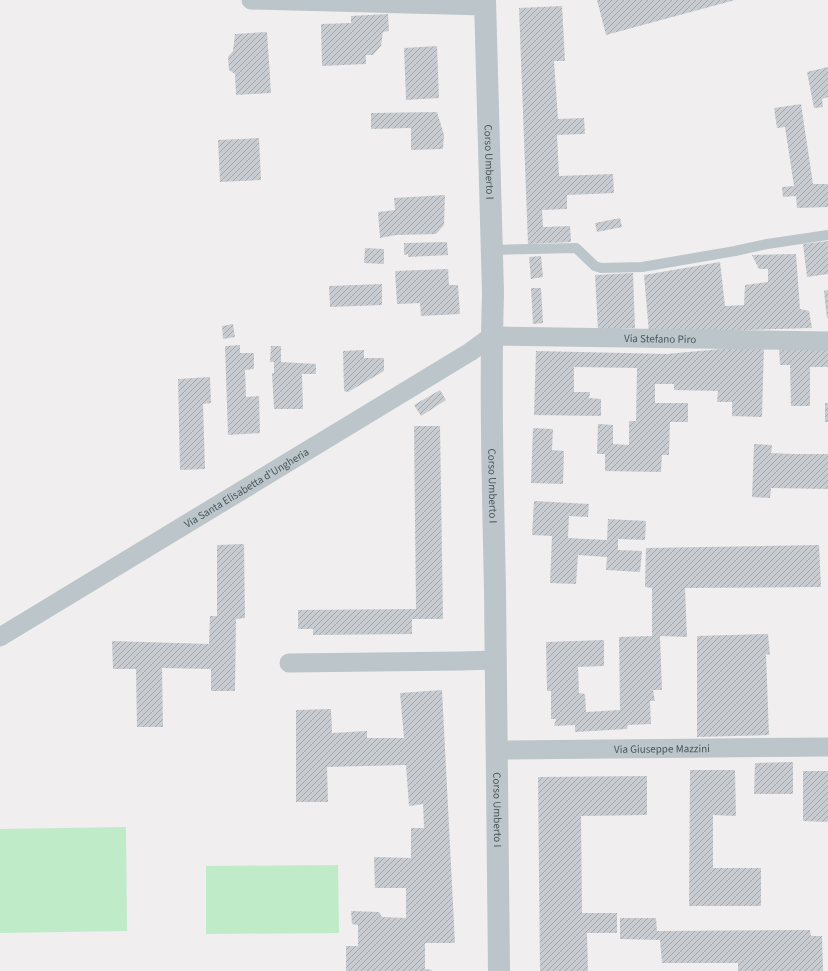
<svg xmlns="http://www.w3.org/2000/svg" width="828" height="971" font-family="'Source Sans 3',sans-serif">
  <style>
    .pitch { fill: #c0ebc8 }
    .building { fill: url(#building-hatch) }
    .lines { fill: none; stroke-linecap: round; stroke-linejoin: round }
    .service { stroke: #bbc5ca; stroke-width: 10 }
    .minor { stroke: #bbc5ca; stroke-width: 19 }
    .tertiary { stroke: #bbc5ca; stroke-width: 22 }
    .labels { text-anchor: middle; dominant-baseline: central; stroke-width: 3; stroke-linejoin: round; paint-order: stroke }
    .street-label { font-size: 11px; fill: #48555a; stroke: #fff }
  </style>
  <defs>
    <pattern id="building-hatch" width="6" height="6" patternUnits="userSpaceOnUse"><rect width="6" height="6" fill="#c8ccd0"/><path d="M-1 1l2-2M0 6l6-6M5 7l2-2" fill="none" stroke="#a4a8ac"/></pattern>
  </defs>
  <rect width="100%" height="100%" fill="#f0eeee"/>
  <path class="pitch" d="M126,827l1,104 -127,2v-104z
    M338,865l1,68 -133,1v-68z"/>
  <path class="building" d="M597,0h138l-129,35z
    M562,6l3,55h-11l4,58 26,-1 1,16 -28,1 2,41 54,-2 1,19 -47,2v14l-25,1 1,17 27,-1 1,16 -43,2 -9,-236z
    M388,14l1,17 -6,1 -2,14 -8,9h-7v9l-44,2 -1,-42 30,-1v-7z
    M267,32l4,61 -35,2 -1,-21 -6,-4 -1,-13 5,-6 2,-17z
    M437,46l2,52 -33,2 -2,-52z
    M828,67v30l-6,2 1,8 -9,1 -7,-36z
    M801,104l12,80h15v23l-31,1 -1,-12 -13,1 -1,-10 12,-1 -9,-59 -8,1 -3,-20z
    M437,112l7,23 -1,14 -32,1v-22l-40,1v-16z
    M259,138l2,42 -41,2 -2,-42z
    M445,195l-1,30 -8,9 -40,1 -16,3 -2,-26 17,-2 -1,-12z
    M620,218l2,9 -25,5 -2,-9z
    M828,241v33l-21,3 -4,-33z
    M447,242l1,13 -40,2v-3l-4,1v-12z
    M365,248l19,1v15l-20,-1z
    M796,254l4,55 9,2 3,17 -163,5 -5,-58 76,-13 5,44 19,-1 1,-20 23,-3v-13h-9l-7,-14z
    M541,256l2,21 -12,2 -2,-22z
    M448,269l1,16h9l2,29 -39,2 -1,-13 -23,1 -2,-33z
    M633,273l2,55 -37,2 -3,-55z
    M382,284v21l-52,2 -1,-21z
    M531,288h10l2,35 -10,1z
    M828,290v28h-1l-3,-27z
    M233,324l2,13 -12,2 -1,-13z
    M240,345v8h14v16l-9,1 1,27 13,-1 1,37 -32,2 -3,-89z
    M764,345l-2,72 -30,-1v-14h-15l1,-11 -44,-1v-6h-19v19h33v19h-18l-1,33h-7l-1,17 -56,-1v-17h-8l1,-30 15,1v19l16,1v-24h7l1,-53 -63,-1v25h16l-1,6 12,1v17l-67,-1 2,-64 131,3z
    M271,346h10v16l35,2v10h-14l1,35h-29l-2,-36h2v-11h-4z
    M828,347v20h-18v39h-19l-1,-41h-10l-1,-17z
    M364,350v8h20v13l-36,21 -4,-1 -1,-40z
    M210,377l1,26 -8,1 2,65 -25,1 -2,-91z
    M440,390l6,10 -25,16 -7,-11z
    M825,403h3v19h-3z
    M414,426h26l3,193h-31v15l-99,1v-6h-15v-19l118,-1z
    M533,428l20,1 -1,21 12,1 -1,33 -32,-1z
    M754,444l18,1 -1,8 21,1h36v35l-57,-1 -1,10 -18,-1z
    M534,501l55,3 -1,13 -19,-1 -1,22 39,2 1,-21 38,2 -1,19 -27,-1v11l24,1 -2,21 -34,-2 1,-13 -29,-2 -2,29 -26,-1 2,-47 -20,-1z
    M244,544l1,74 -9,1 -1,72h-24v-22l-49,-1 1,59h-26l-1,-58h-23l-1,-28 97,3 1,-28h7v-71z
    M819,545l2,42 -136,1 2,49 -27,-1 2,54h-9l2,11h-5l1,23 -23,1 -1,4 -52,3v-7l-21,1 2,-7h-5v-28h-4l-1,-49 58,-2v26l-26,1 1,26 6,1 1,18 34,-2 -1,-73 33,-1v-48l-7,-1 1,-39z
    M768,634l2,21 -4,-1 3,81 -72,2v-101z
    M442,690l13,253h-30v26l7,1v1h-86v-25h12v-21l-6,-1 -1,-13 28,1 3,5 24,1v-30h-31l-1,-31 37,1v-30h13l-1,-24 -14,2 -3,-41 -79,2 1,35h-32v-92l35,-1 1,24 35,-2v7h37l-4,-45z
    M793,762v32h-39l1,-31z
    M690,770h45l1,46 -23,-1v53h48v38h-72z
    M803,771h25v51l-25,-1z
    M647,776v39l-66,1 1,97h35v20h-30l1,38h-48l-2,-194z
    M620,918h36l1,13 153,-1 1,6h11l1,35h-85v-8h-76l-2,-23 -40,-1z"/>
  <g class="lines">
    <path class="service" d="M492,250l84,-2 19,18 6,2 41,-1 93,-16 32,-7 61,-9"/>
    <g class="minor">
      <path d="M251,0l234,6"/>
      <path id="s1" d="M0,637l470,-285 22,-16 336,5"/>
      <path d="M289,663l172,-2 35,-1"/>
      <path id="s2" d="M497,750l331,-3"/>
    </g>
    <path class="tertiary" id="s3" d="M485,0l8,293c-3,99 0,198 2,297 2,127 3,254 4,381"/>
  </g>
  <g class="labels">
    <g class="street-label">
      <text stroke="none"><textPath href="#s3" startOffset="162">Corso Umberto I</textPath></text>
      <text stroke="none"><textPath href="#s1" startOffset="745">Via Stefano Piro</textPath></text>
      <text stroke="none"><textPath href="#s3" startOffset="486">Corso Umberto I</textPath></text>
      <text stroke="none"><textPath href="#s1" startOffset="288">Via Santa Elisabetta d'Ungheria</textPath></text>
      <text stroke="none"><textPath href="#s2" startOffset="165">Via Giuseppe Mazzini</textPath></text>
      <text stroke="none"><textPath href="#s3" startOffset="810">Corso Umberto I</textPath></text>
    </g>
  </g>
</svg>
